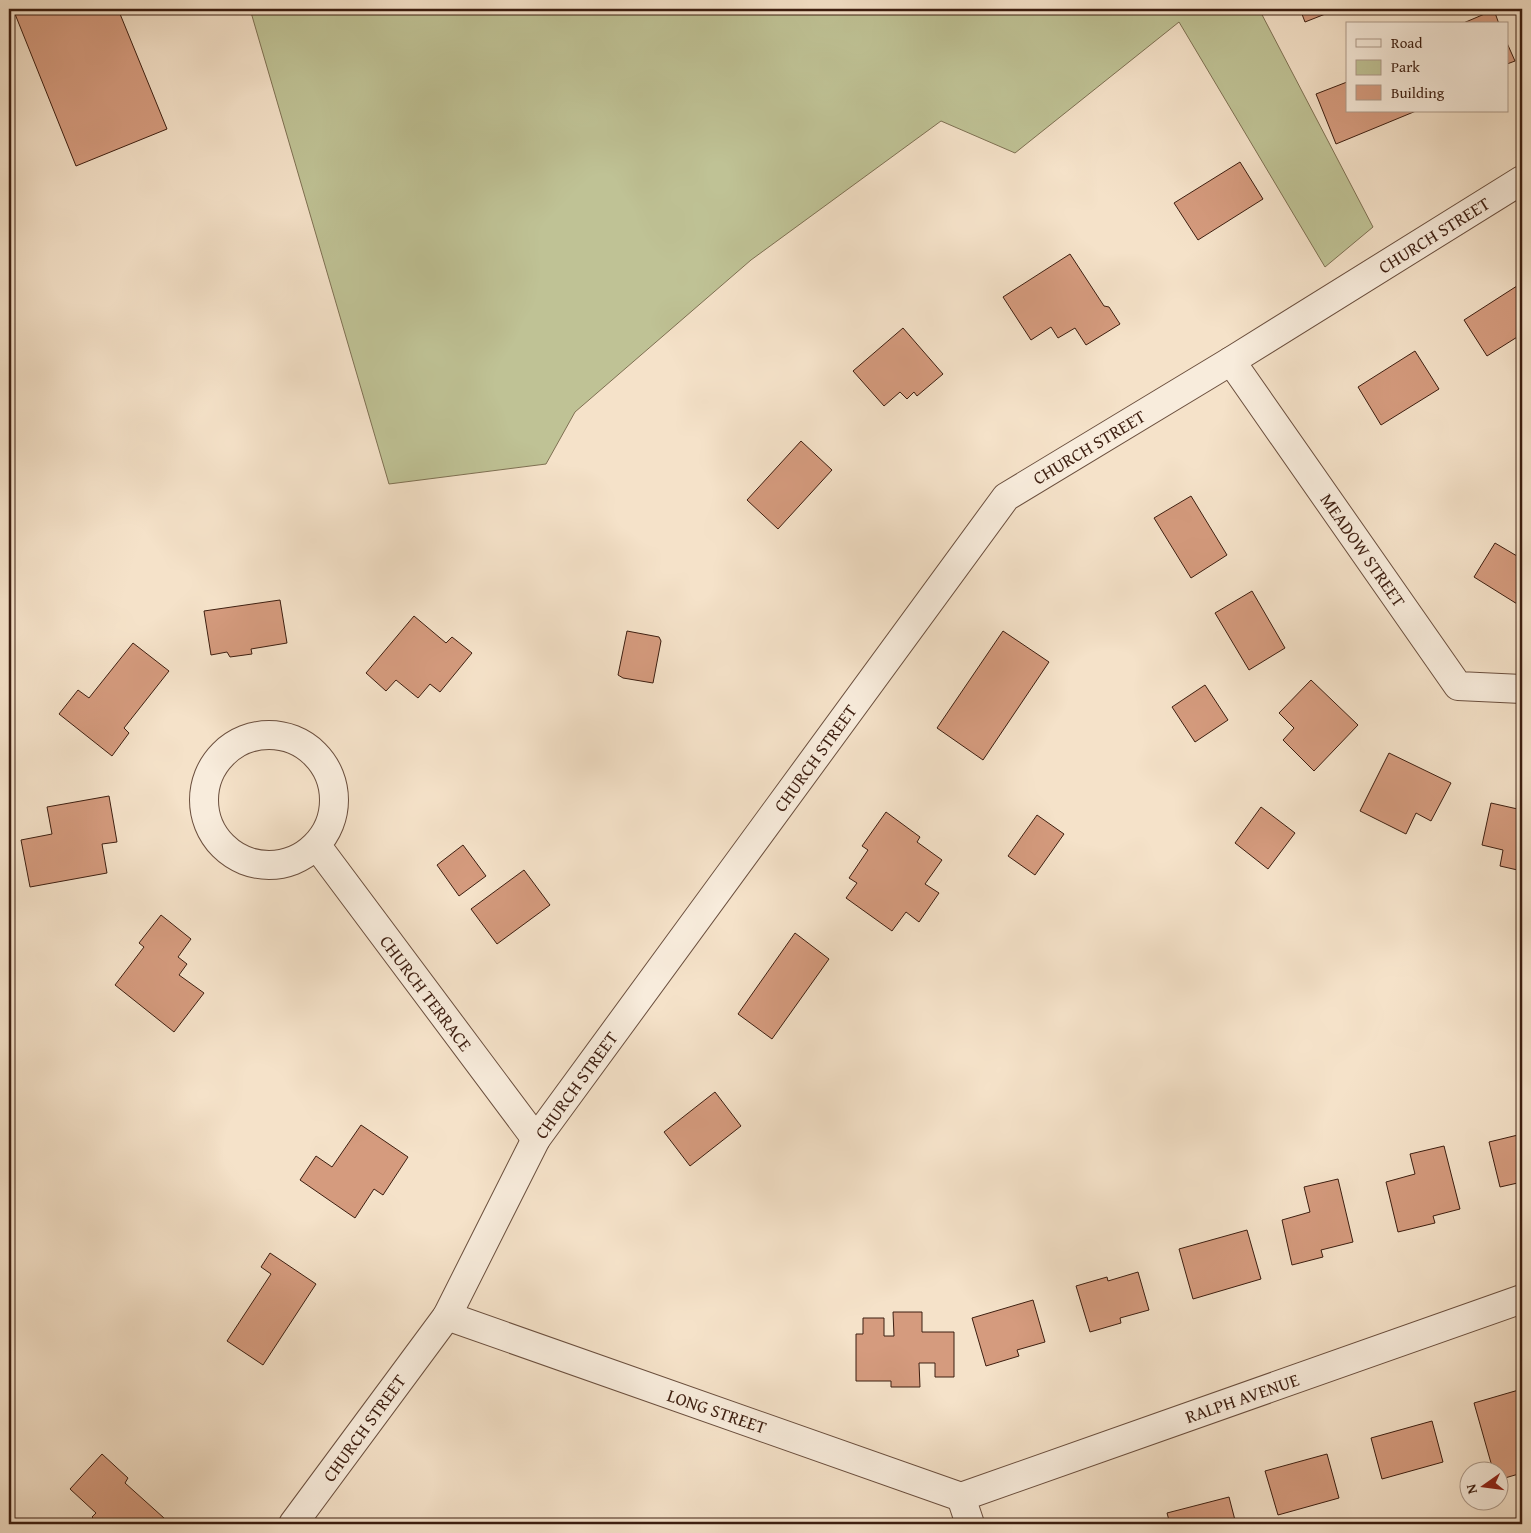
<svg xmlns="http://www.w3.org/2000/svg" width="1531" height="1533" font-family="'Gentium Book Plus',serif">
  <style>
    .green { fill: #bfc295; stroke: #7e7052 }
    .building { fill: #d59b7e; stroke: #3d1e10 }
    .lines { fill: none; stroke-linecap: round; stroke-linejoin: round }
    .minor-casing { stroke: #6b4f3e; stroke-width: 30 }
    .tertiary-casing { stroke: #6b4f3e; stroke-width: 30 }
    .minor { stroke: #f8ecdc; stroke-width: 28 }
    .tertiary { stroke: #f8ecdc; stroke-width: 28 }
    .labels { text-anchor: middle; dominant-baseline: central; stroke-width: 4; stroke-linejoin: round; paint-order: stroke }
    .street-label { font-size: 18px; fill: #3d1e10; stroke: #f8ecdc }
  </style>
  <rect width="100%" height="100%" fill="#f5e2c9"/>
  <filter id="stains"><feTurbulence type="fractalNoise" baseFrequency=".004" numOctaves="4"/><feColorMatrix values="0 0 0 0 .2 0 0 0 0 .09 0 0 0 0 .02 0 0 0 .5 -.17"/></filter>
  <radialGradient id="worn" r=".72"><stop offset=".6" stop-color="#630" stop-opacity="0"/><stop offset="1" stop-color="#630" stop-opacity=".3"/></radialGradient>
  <path class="green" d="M250,9h1009l114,218 -48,40 -146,-245 -164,131 -74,-32 -190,139 -176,152 -29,52 -157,20z"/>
  <path class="building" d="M13,9h105l49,120 -91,37z
    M1300,9h38l-33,13z
    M1494,10l5,14h-38z
    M1507,43l8,18 -8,3z
    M1347,82v29h69l-80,33 -20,-50z
    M1240,162l23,37 -65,41 -24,-37z
    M1070,254l34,52 5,1 11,17 -34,21 -11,-17 -17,10 -7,-11 -20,13 -28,-43z
    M1520,284l2,4v46l-35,22 -23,-36z
    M903,328l40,46 -26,22 -3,-4 -7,7 -7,-7 -16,14 -31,-35z
    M1415,351l24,38 -58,36 -23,-38z
    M801,441l31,29 -54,59 -31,-29z
    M1191,496l36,59 -36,23 -37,-60z
    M1495,543l27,16v48l-48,-30z
    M1252,591l33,57 -36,22 -34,-57z
    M280,600l7,43 -36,6 1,5 -22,3 -3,-5 -16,3 -7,-44z
    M414,616l32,27 6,-6 20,16 -32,39 -10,-8 -12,14 -22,-18 -10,11 -20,-18z
    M627,631l32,6 2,4 -8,42 -30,-5 -5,-3z
    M1003,631l46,31 -66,98 -46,-32z
    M133,643l36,28 -45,57 5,5 -17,23 -53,-42 19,-24 11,8z
    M1311,680l47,45 -44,46 -31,-31 11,-12 -15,-15z
    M1205,685l23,35 -33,22 -23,-35z
    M1389,753l62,30 -20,38 -15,-8 -10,21 -46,-23z
    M109,796l8,46 -15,2 5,29 -77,14 -9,-47 31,-6 -5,-27z
    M1491,803l31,7v61l-22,-5 3,-16 -21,-5z
    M1261,807l34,26 -27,36 -33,-26z
    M886,812l34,25 -3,5 25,18 -17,24 14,9 -20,29 -13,-10 -14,19 -46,-33 11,-15 -8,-5 19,-28 -6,-4z
    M1037,815l27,19 -29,41 -27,-19z
    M463,845l23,31 -27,20 -22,-31z
    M524,870l26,35 -53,39 -26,-35z
    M161,915l30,24 -13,18 9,7 -8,11 25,18 -30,39 -59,-47 29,-38 -5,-4z
    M795,933l34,26 -57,80 -34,-25z
    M715,1092l26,34 -51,40 -26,-34z
    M361,1125l47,32 -25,38 -9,-6 -19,29 -55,-38 16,-24 16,11z
    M1522,1134v48l-22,5 -11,-45z
    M1444,1146l16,63 -27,7 2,7 -37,9 -12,-50 29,-8 -5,-20z
    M1338,1179l15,63 -32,8 2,7 -31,8 -10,-45 28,-8 -6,-25z
    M1247,1230l14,49 -68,20 -14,-50z
    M270,1253l46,31 -53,81 -36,-24 44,-67 -10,-7z
    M1138,1272l11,38 -29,8 1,5 -31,9 -14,-46 31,-9 1,4z
    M1033,1300l12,42 -28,8 2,6 -33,10 -14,-48z
    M893,1312h29v20h32v45h-19v-14h-16l1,24h-29v-6h-35v-47h7v-16h21v18h10z
    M1522,1389v45l-4,1 4,13v25l-24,7v-10h-5l-19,-67z
    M1432,1421l11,41 -61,17 -11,-41z
    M102,1454l26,24 -3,5 39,35 -5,6h-60l-7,-7 4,-4 -26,-24z
    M1327,1454l12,44 -61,17 -13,-44z
    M1229,1497l7,27h-66l-3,-11z"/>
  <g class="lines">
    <g class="minor-casing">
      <path id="minor" d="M1231,361l227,325 64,3
        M204 800a65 65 0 1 1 130 0a65 65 0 1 1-130 0Z
        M317,846l219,293
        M447,1316l514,181 9,27
        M961,1497l561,-198"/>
    </g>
    <g class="tertiary-casing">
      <path id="tertiary" d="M293,1524l154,-208 89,-177 470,-642 225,-136 291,-181"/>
    </g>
    <use href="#minor" class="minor"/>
    <use href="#tertiary" class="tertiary"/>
  </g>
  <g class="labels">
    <g class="street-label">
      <text transform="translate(1434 235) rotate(-32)">CHURCH STREET</text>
      <text transform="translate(1089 447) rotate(-31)">CHURCH STREET</text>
      <text transform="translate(1363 550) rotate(55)">MEADOW STREET</text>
      <text transform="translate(815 758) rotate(-54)">CHURCH STREET</text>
      <text transform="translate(426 993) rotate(53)">CHURCH TERRACE</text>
      <text transform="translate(576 1085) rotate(-54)">CHURCH STREET</text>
      <text transform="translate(1242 1398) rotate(-19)">RALPH AVENUE</text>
      <text transform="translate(717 1411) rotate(19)">LONG STREET</text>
      <text transform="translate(364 1428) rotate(-54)">CHURCH STREET</text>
    </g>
  </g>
  <rect width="1531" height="1533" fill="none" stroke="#f5e2c9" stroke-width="30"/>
  <rect x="10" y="10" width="1511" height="1513" fill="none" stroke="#3d1e10" stroke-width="2.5"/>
  <rect x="15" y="15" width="1501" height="1503" fill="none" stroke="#3d1e10"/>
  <rect x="1346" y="22" width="162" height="90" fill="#f8ecdc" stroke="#ad9a8a"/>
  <rect x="1356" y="39" width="25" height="8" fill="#f8ecdc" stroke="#ad9a8a"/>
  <text x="1391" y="48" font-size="15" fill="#3d1e10">Road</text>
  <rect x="1356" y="60" width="25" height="15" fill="#bfc295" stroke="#ad9a8a"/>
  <text x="1391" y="72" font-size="15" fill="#3d1e10">Park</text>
  <rect x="1356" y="85" width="25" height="15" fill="#d59b7e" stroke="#ad9a8a"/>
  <text x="1391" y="98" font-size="15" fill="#3d1e10">Building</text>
  <g transform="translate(1484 1486) rotate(256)"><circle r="24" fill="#f8ecdc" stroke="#ad9a8a"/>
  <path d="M0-4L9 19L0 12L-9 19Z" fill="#8f2418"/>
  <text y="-8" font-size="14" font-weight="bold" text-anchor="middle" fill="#3d1e10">N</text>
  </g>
  <rect width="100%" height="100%" filter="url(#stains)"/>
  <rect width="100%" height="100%" fill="url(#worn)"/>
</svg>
